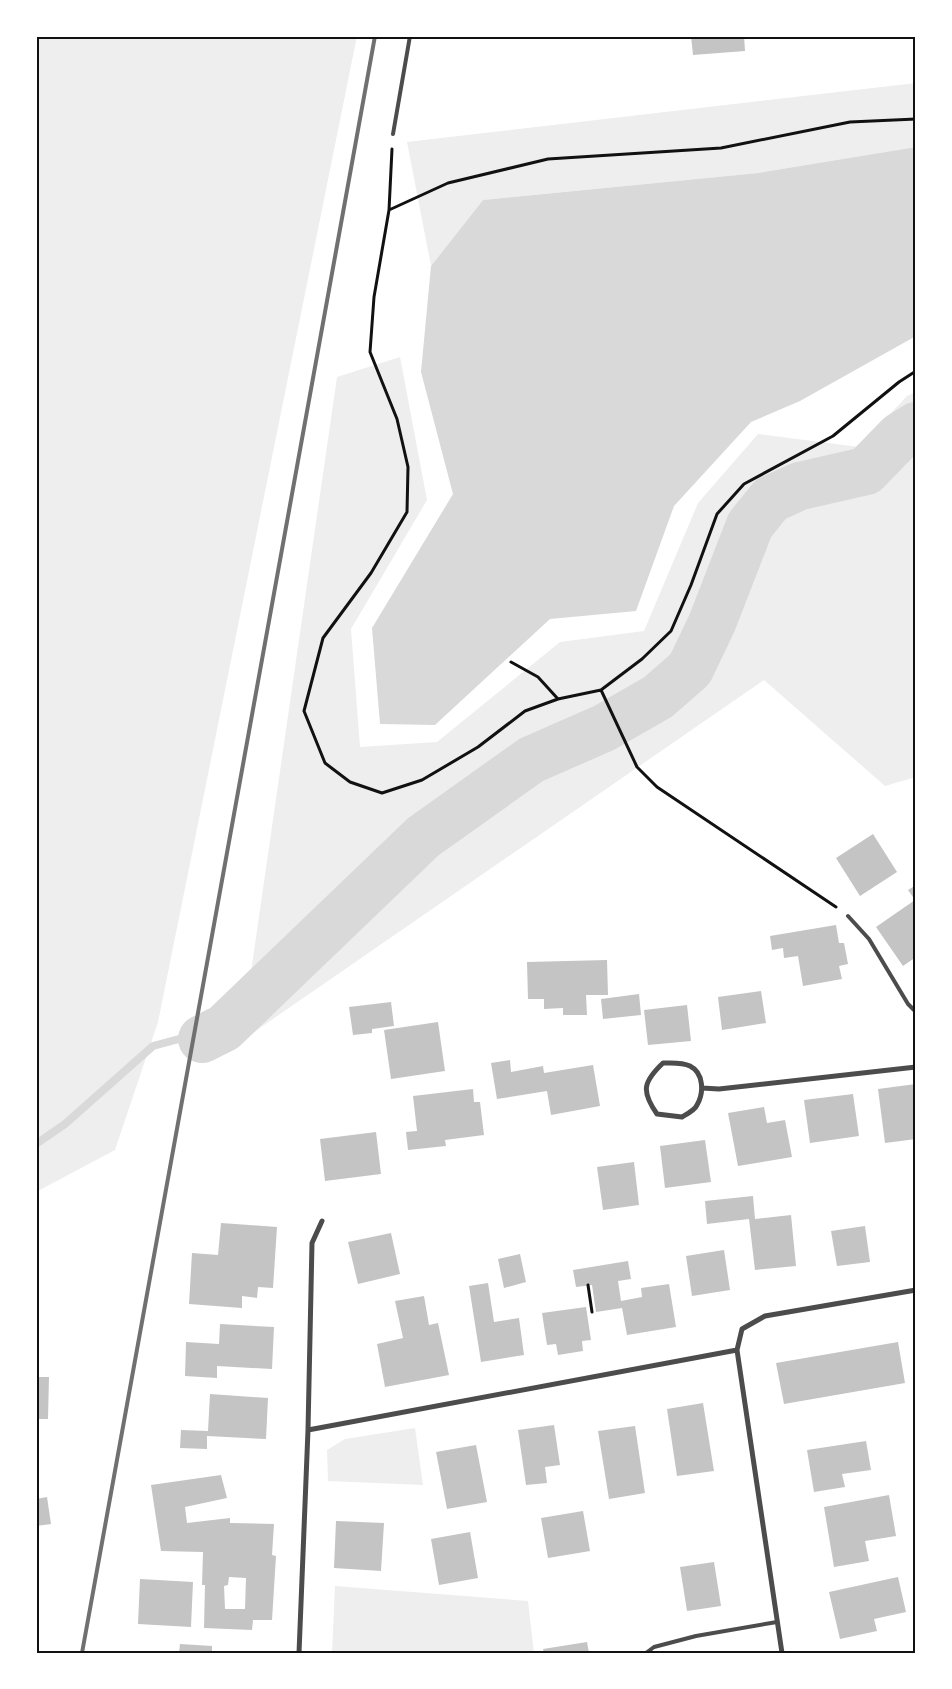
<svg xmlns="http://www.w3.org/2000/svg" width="952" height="1689" font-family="Roboto,sans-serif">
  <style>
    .green { fill: #eee }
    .water { fill: #d9d9d9 }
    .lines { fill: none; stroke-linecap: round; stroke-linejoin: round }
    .stream { stroke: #d9d9d9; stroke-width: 8 }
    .river { stroke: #d9d9d9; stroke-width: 48 }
    .building { fill: #c4c4c4; fill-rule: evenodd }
    .path { stroke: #111; stroke-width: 3 }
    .service { stroke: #4c4c4c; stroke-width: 4 }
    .minor { stroke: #4c4c4c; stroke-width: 5 }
    .rail { stroke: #707070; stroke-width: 4 }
    .neatline { fill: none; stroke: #111; stroke-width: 2 }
  </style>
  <rect width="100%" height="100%" fill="#fff"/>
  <path class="green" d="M36,36h321l-199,986 -43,128 -79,42z
    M916,83v64l-158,26 -275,27 -52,66 -24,-124z
    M400,357l27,143 -76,129 9,118 77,-5 123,-100 84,-11 54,-128 60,-69 101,13 48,-51 9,-4v385l-31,9 -121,-106 -523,361 96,-664z
    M415,1428l8,57 -95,-4 -1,-31 18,-11z
    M335,1586l193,15 6,52h-202z"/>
  <path class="water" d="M916,147v189l-116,65 -49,21 -77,84 -38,105 -86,8 -115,106 -55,-1 -8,-96 81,-134 -32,-122 10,-106 52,-66 275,-27z"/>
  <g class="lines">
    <path class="stream" d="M36,1144l29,-20 88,-78 26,-7"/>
    <path class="river" d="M202,1039l22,-11 199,-191 108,-77 73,-32 54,-31 32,-28 22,-46 38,-98 21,-26 29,-13 66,-15 34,-35 16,-10"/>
  </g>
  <path class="building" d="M691,36h53l1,15 -52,4z
    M873,834l24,38 -37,24 -24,-38z
    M916,885v72l-13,9 -27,-39 39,-27 -7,-10z
    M836,925l3,18h5l4,21 -9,2 3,13 -39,7 -5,-30 -14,2 -1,-10 -11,2 -2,-14z
    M607,960l1,35h-22l1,20h-24v-7l-19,1v-10h-16l-1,-37z
    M761,991l5,32 -44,7 -4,-33z
    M639,994l2,21 -38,4 -2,-20z
    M391,1002l3,24 -22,3v4l-19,2 -4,-28z
    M687,1005l4,36 -43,4 -4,-35z
    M438,1022l7,49 -54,8 -7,-49z
    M510,1060l1,12 32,-6 1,7 49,-8 7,41 -49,9 -4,-24 -50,8 -6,-36z
    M916,1084v55l-31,4 -7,-54z
    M473,1089l1,13h6l4,33 -39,5 1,6 -38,4 -2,-18 11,-1 -4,-35z
    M853,1094l6,42 -49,7 -6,-43z
    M764,1107l3,16 18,-3 7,37 -54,9 -10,-53z
    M376,1132l5,42 -56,7 -5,-42z
    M705,1140l6,42 -46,6 -5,-42z
    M634,1162l5,43 -36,5 -6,-43z
    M753,1196l2,23 36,-4 5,51 -41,4 -6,-51 -42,5 -2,-23z
    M221,1223l56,4 -4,61 -15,-1 -1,11 -15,-2v12l-53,-4 3,-51 26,2z
    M865,1226l5,36 -33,4 -6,-35z
    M391,1233l9,41 -42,10 -10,-42z
    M724,1250l6,40 -38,6 -6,-40z
    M520,1254l6,28 -22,6 -6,-29z
    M628,1261l3,18 -13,2 3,20 21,-4 -1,-9 28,-4 7,43 -49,8 -5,-27 -26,4 -4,-27 -16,2 -3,-17z
    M488,1283l6,39 25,-4 5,37 -43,7 -12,-76z
    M424,1296l5,29 9,-2 11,52 -64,12 -8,-43 26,-6 -8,-37z
    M586,1307l5,33 -9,1 1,10 -25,4 -2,-11 -9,1 -5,-32z
    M220,1324l54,3 -2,42 -55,-3v12l-32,-2 1,-34 33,2z
    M898,1342l7,41 -121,21 -8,-41z
    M36,1377h13l-1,42h-12z
    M210,1394l58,4 -2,41 -59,-3v13l-27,-1 1,-18 27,1z
    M703,1403l11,68 -37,5 -10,-67z
    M554,1425l6,40 -15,2 2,16 -21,2 -8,-55z
    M635,1426l10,67 -36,6 -11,-68z
    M866,1441l5,29 -29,4 3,13 -31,5 -7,-42z
    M476,1445l11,57 -40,7 -11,-57z
    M221,1475l6,23 -42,9 2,16 43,-5v5l44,1 -2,31 4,1 -4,64h-19l-1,10 -48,-2 1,-43h-3l1,-33 -42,-1 -10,-66zM229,1577l17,1 -1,31h-20l-1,-23 4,-1z
    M889,1495l7,41 -31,5 4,20 -35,6 -10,-60z
    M47,1497l4,27 -15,2v-27z
    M583,1511l7,40 -42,7 -7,-40z
    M336,1521l48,2 -3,48 -47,-3z
    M470,1532l8,46 -39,7 -8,-46z
    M714,1562l7,44 -34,5 -7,-44z
    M898,1577l8,35 -32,7 3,12 -37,8 -11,-47z
    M140,1579l53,3 -2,45 -53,-3z
    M587,1642l2,11h-45l-1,-4z
    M180,1644l32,2v7h-33z"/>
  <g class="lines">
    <path class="path" d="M392,149l-3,61 -15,87 -4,55 27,67 11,48 -1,45 -36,61 -48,65 -19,73 21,52 25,19 32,11 40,-13 56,-33 47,-36 33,-12 43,-9 41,-31 29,-28 20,-46 26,-71 27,-30 89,-48 66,-54 17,-11
      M389,210l59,-27 100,-24 173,-11 129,-26 66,-3
      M511,662l27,15 20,22
      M601,690l36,77 20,20 179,120
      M588,1285l4,27"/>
    <path class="service" d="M393,134l17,-98
      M848,916l21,23 39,65 8,8
      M646,1653l8,-6 42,-11 81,-14"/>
    <path class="minor" d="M663,1063c9,0 19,-1 27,3 14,7 14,27 7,39 -2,5 -10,9 -15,12l-25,-3c-16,-23 -14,-32 6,-51z
      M702,1088l17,1 197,-22
      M737,1350l5,-21 23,-13 151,-26
      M308,1430l429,-80 45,303
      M299,1653l9,-223 4,-187 10,-22"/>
    <path class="rail" d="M82,1653l293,-1617"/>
  </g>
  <rect width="952" height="1689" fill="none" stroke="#ffffff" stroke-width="75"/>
  <rect x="38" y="38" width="876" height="1614" class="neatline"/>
</svg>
